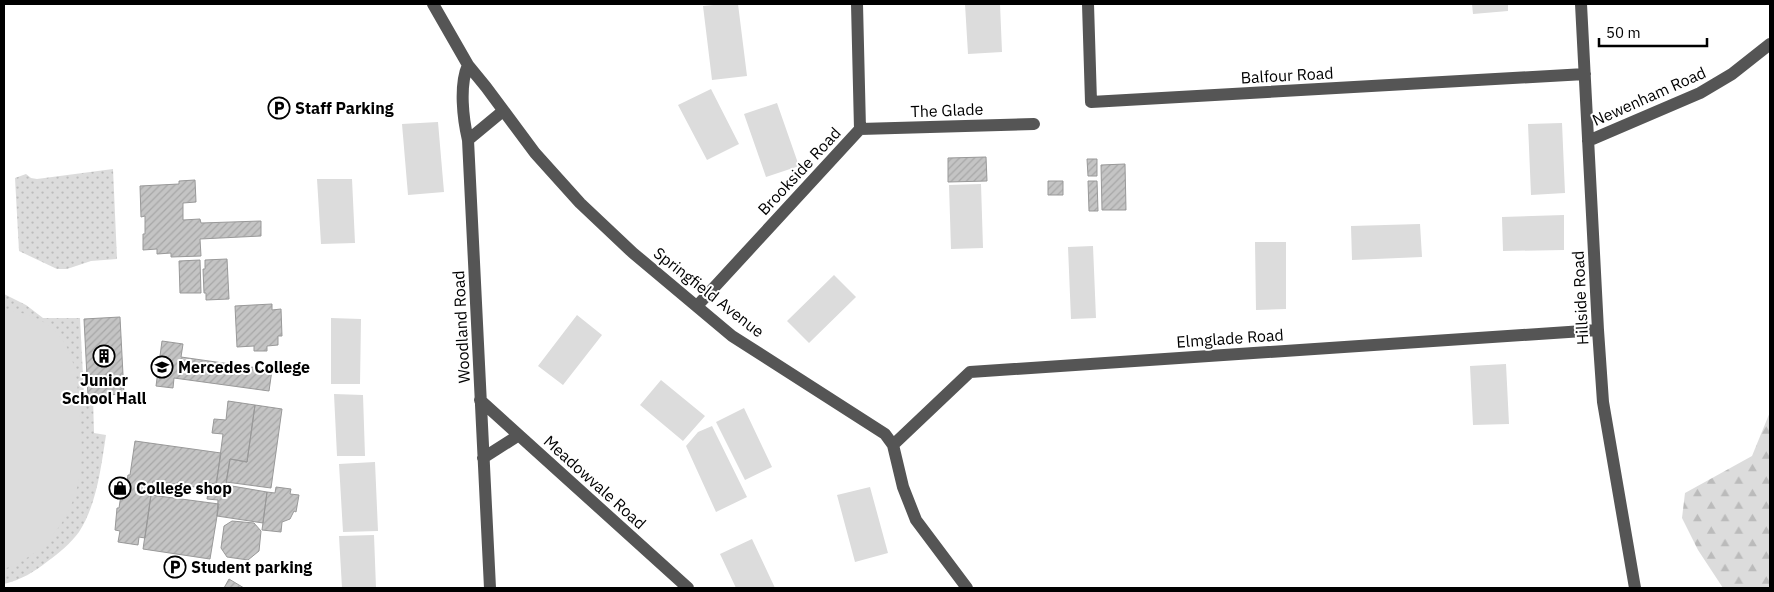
<svg xmlns="http://www.w3.org/2000/svg" width="1774" height="592" font-family="'IBM Plex Sans',sans-serif">
  <style>
    .grass { fill: url(#grass-dots) }
    .forest { fill: url(#forest-firs) }
    .garden { fill: #dcdcdc }
    .building { fill: url(#building-hatch); stroke: #999 }
    .lines { fill: none; stroke-linecap: round; stroke-linejoin: round }
    .minor { stroke: #555; stroke-width: 12 }
    .labels { text-anchor: middle; dominant-baseline: central; stroke-width: 4; stroke-linejoin: round; paint-order: stroke }
    .street-label { font-size: 16px; fill: #000; stroke: #fff }
    .poi-label { font-size: 16px; font-weight: bold; fill: #000; stroke: #fff; text-anchor: start }
  </style>
  <defs>
    <pattern id="grass-dots" width="8" height="8" patternUnits="userSpaceOnUse" patternTransform="scale(1.25)"><rect width="8" height="8" fill="#dcdcdc"/><path d="M2 2h.1M6 6h.1" fill="none" stroke="#bbb" stroke-width="1.8" stroke-linecap="round"/></pattern>
    <pattern id="forest-firs" width="22" height="20" patternUnits="userSpaceOnUse" patternTransform="scale(1.25)"><rect width="22" height="20" fill="#dcdcdc"/><path d="M5 1l3.5 6h-7zM16 11l3.5 6h-7z" fill="#bbb"/></pattern>
    <pattern id="building-hatch" width="6" height="6" patternUnits="userSpaceOnUse" patternTransform="scale(1.25)"><rect width="6" height="6" fill="#c4c4c4"/><path d="M-1 1l2-2M0 6l6-6M5 7l2-2" fill="none" stroke="#a7a7a7"/></pattern>
  </defs>
  <rect width="100%" height="100%" fill="#fff"/>
  <path class="grass" d="M113,169l4,90 -26,2 -24,8h-10l-38,-18 -4,-73 11,-4 5,4 6,1z
    M4,294l22,11 17,13h37l4,77 9,1 1,37 12,2c-5,32 -9,69 -27,97 -8,11 -20,21 -31,29 -14,11 -27,19 -44,23z"/>
  <path class="forest" d="M1770,412v176h-47l-25,-38 -16,-32 3,-25 67,-37z"/>
  <path class="garden" d="M724,4h14l9,72 -35,4 -9,-74z
    M965,4h35l2,48 -34,2z
    M1472,4h36v7l-35,3z
    M711,89l28,55 -32,16 -29,-55z
    M777,103l22,63 -33,11 -22,-63z
    M438,122l6,70 -36,3 -6,-71z
    M1562,123l3,70 -34,2 -3,-71z
    M317,179h35l3,64 -34,1z
    M981,184l2,64 -32,1 -2,-64z
    M1564,215v35l-61,1 -1,-34z
    M1420,224l2,33 -70,3 -1,-34z
    M1255,242h31v67l-30,1z
    M1093,246l3,72 -25,1 -3,-72z
    M834,275l22,22 -47,46 -22,-22z
    M4,309c17,3 39,9 51,22 20,20 22,47 24,74 2,25 5,55 -1,79 -9,39 -36,72 -74,85z
    M577,315l25,20 -39,50 -25,-19z
    M331,318l30,1 -1,65h-29z
    M1506,364l3,60 -36,1 -3,-59z
    M661,380l44,36 -22,25 -43,-36z
    M334,394l29,1 2,61h-28z
    M744,408l28,59 -27,13 -29,-58z
    M712,426l35,71 -31,15 -30,-66 12,-14z
    M375,462l3,69 -35,1 -4,-68z
    M870,487l18,66 -33,9 -18,-67z
    M374,535l2,53h-34l-3,-52z
    M752,539l23,49h-39l-16,-34z"/>
  <path class="building" d="M986,157l1,24 -39,1v-24z
    M1087,159h10v17h-9z
    M1125,164l1,46h-24l-1,-45z
    M195,180l1,22 -13,1v17l17,-1 1,4 60,-2v15l-61,3 1,17 -30,1v-4l-14,1v-5l-14,1v-16h2v-18l-4,1 -1,-31 39,-2v-3z
    M1048,181h15v14h-15z
    M1088,181h9l1,30h-9z
    M227,259l2,40 -23,1v-7h-2l-1,-24h2v-9z
    M200,260l1,33h-21l-1,-32z
    M272,304v6l9,-1 1,27h-4v9l-11,1v5h-13v-5l-17,1 -2,-41z
    M120,317l4,77 -36,2 -4,-77z
    M162,341l21,3 -2,13 91,13 -3,21 -95,-13 -1,10 -17,-2z
    M228,401l27,4 -8,57 -17,-3 -4,26 41,7 -4,31 -46,-7 1,-16 -11,-1 2,-13 7,1 7,-53 -11,-1 2,-14 12,1z
    M255,405l27,4 -11,79 -45,-6 4,-23 17,3z
    M135,441l86,12 -5,31 -13,-2 -1,6 -49,-7 -8,57 -6,-1 -1,8 -20,-3 2,-11 -5,-1 2,-22h2l3,-20h4l2,-13h2z
    M276,487l15,2 -1,5 9,1 -3,17 -2,-1 -4,8 -8,3 -1,10 -19,-2 5,-38 8,1z
    M151,495l68,9 -9,55 -67,-10z
    M232,521l22,2 7,8 -2,20 -11,9 -21,-3 -6,-9 3,-22z
    M229,579l15,9h-20z"/>
  <g class="lines">
    <path class="minor" d="M433,4l35,61 18,22 49,66 45,50 53,50 99,83 153,98 8,11 10,42 13,33 51,68
      M1088,4l3,98 494,-28
      M1581,4l17,326 5,72 32,186
      M468,65c-9,20 -5,54 0,75l22,448
      M860,129l174,-5
      M468,140l35,-29
      M1588,141l112,-48 32,-19 38,-30
      M697,306l163,-177 -3,-125
      M480,400l208,188
      M893,445l77,-73 628,-42
      M483,458l36,-23"/>
  </g>
  <defs>
    <g id="parking-ring" transform="scale(1.125)"><circle r="9.5" fill="#fff" stroke="#000" stroke-width="1.5"/><path d="M-3.5-5.5H1a3.5 3.5 0 0 1 0 7H-1V5.5H-3.5ZM-1-3.4V-.6H.8a1.4 1.4 0 0 0 0-2.8Z" fill="#000"/></g>
    <g id="building-ring" transform="scale(1.125)"><circle r="9.5" fill="#fff" stroke="#000" stroke-width="1.5"/><path d="M-4-6H4V6H1V3H-1V6H-4ZM-2.5-4.3h1.7v1.8h-1.7ZM.8-4.3h1.7v1.8H.8ZM-2.5-1h1.7V.8h-1.7ZM.8-1h1.7V.8H.8Z" fill="#000"/></g>
    <g id="university-ring" transform="scale(1.125)"><circle r="9.5" fill="#fff" stroke="#000" stroke-width="1.5"/><path d="M0-5L7-2L0 1L-7-2ZM-4 1L0 2.5L4 1V4Q0 6-4 4Z" fill="#000"/></g>
    <g id="shop-ring" transform="scale(1.125)"><circle r="9.5" fill="#fff" stroke="#000" stroke-width="1.5"/><path d="M-5-2.5h2.3a2.7 3.5 0 0 1 5.4 0H5L5.5 6h-11ZM-1.5-2.5h3a1.5 2.3 0 0 0-3 0Z" fill="#000"/></g>
  </defs>
  <g fill-rule="evenodd">
    <use href="#parking-ring" x="279" y="108"/>
    <use href="#building-ring" x="104" y="356"/>
    <use href="#university-ring" x="162" y="367"/>
    <use href="#shop-ring" x="120" y="488"/>
    <use href="#parking-ring" x="175" y="567"/>
  </g>
  <g class="labels">
    <g class="street-label">
      <text transform="translate(1287 75) rotate(-3)">Balfour Road</text>
      <text transform="translate(1649 96) rotate(-24)">Newenham Road</text>
      <text transform="translate(947 110) rotate(-2)">The Glade</text>
      <text transform="translate(799 171) rotate(-47)">Brookside Road</text>
      <text transform="translate(709 292) rotate(38)">Springfield Avenue</text>
      <text transform="translate(1580 298) rotate(-93)">Hillside Road</text>
      <text transform="translate(461 327) rotate(-93)">Woodland Road</text>
      <text transform="translate(1230 338) rotate(-4)">Elmglade Road</text>
      <text transform="translate(595 482) rotate(42)">Meadowvale Road</text>
    </g>
    <g class="poi-label">
      <text x="295" y="108">Staff Parking</text>
      <text x="178" y="367">Mercedes College</text>
      <text x="104" y="380" text-anchor="middle">Junior<tspan x="104" dy="18">School Hall</tspan></text>
      <text x="136" y="488">College shop</text>
      <text x="191" y="567">Student parking</text>
    </g>
  </g>
  <rect width="1774" height="592" fill="none" stroke="#000000" stroke-width="10"/>
  <path d="M1599 38v8h108v-8" fill="none" stroke="#000000" stroke-width="2.5"/>
  <text x="1606" y="38" font-size="15" fill="#000000" stroke="#ffffff" stroke-width="4" paint-order="stroke">50 m</text>
</svg>
